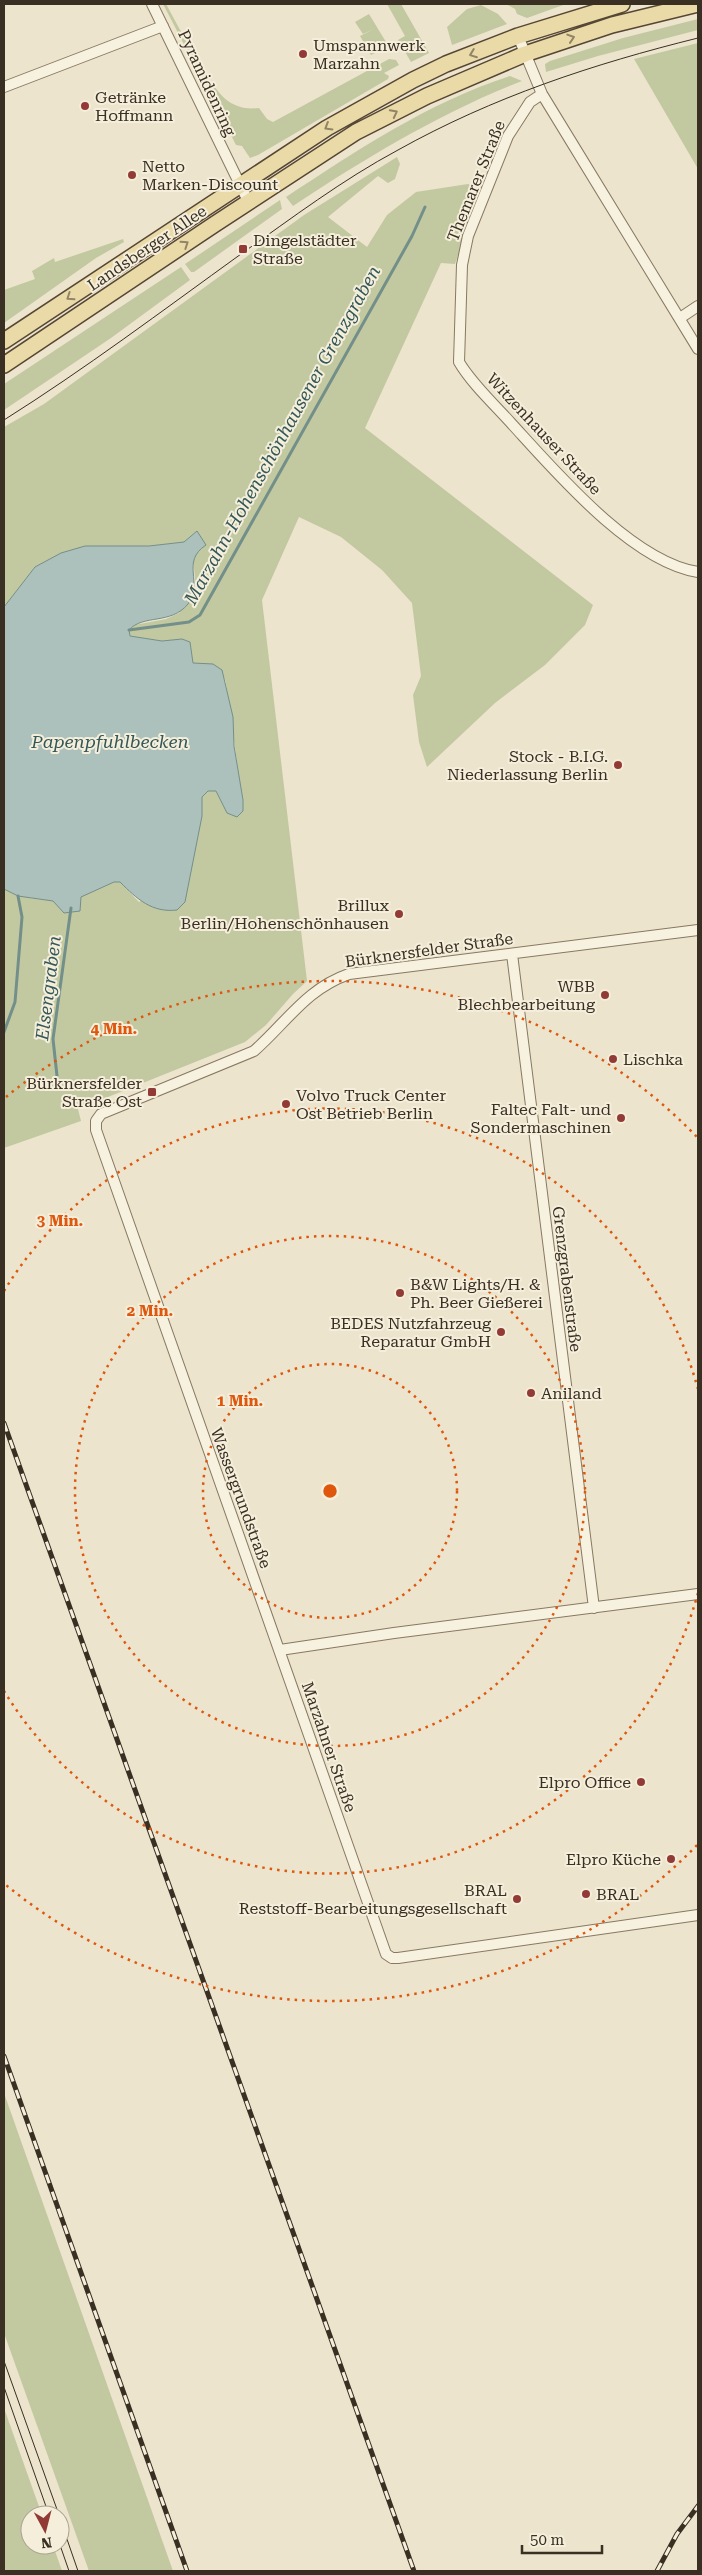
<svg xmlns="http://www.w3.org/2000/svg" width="702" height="2575" font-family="'Roboto Serif',serif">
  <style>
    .green { fill: #c2c9a0 }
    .water { fill: #acc1bc; stroke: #738f8a }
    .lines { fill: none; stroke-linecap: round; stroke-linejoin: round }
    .stream { stroke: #738f8a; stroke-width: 3 }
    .street-casing { stroke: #887861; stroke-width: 12 }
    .primary-casing { stroke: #564634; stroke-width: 18 }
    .street { stroke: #f7f1df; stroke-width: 10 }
    .primary { stroke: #eadaa8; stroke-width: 15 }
    .tram { stroke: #3a2f23; stroke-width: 1 }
    .rail-casing { stroke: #3a2f23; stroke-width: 5 }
    .rail { stroke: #f4eedb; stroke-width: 3; stroke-dasharray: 9; stroke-linecap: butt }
    .oneway { stroke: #928466 }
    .ring { fill: none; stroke: #df570d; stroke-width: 2.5; stroke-dasharray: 2.5 5 }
    .poi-dot { fill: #923b36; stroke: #f4eedb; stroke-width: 2 }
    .labels { text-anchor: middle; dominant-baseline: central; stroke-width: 4; stroke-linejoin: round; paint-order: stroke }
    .poi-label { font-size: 16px; fill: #3a2f23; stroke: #f4eedb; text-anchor: start }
    .street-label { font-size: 16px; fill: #3a2f23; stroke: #f4eedb }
    .water-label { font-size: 18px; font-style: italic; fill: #345858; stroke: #f4eedb }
    .centre { fill: #df570d; stroke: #f4eedb; stroke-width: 2.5 }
    .ring-label { font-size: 15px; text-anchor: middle; font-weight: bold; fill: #df570d; stroke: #f4eedb; stroke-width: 4; stroke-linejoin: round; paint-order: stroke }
  </style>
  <rect width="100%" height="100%" fill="#ece4cc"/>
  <path class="green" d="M163,4h3l39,72 -5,-1z
    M387,4h14l28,49 -18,9 -13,-22 7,-4z
    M506,4h60l-39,14 -10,-4 -2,-5z
    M481,5l17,9 9,10 -55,21 -5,-18 20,-18z
    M369,14l17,28 -3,7 -12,6 -11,-19 14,-7 -11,5 -8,-12z
    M698,19v11l-100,26 -52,16 -1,-8 5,-3 73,-23z
    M698,43v126l-64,-110z
    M389,59l7,1 3,5 -15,8 5,3 -1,3 -130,76 -8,3 -8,-12 -6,-1 -30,-58 6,-5c10,18 25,29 47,26l8,11 6,3z
    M510,76l12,5c-82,32 -156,77 -229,125l-7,-9c70,-46 143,-95 224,-121z
    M397,157l3,7 -5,15 -7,4 -10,-7 -50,41 39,30 20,-32 29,-23 52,-8 9,3v12l-22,65 -14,-1 -76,165 228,177 -8,20 -40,40 -50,38 -68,64 -8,-25 -6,-47 8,-19 -9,-73 -30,-33 -41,-33 -42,-20 -37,83 45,381 -14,13 -27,31 -21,17 -167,67 3,12 -77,27v-259c40,19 71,10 110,-7h6l19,20 50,-28 13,-58v-19l6,-6h8l11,21 16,-12c-8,-40 -10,-81 -18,-121l-32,-16 -3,-21 -8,-3 -20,2 -32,-5 -1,-6 5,-5 32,-6 13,-6 17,-25 -3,-29 5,-9 -1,-19 -13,11 -35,4 -114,21 -31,40v-180l40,-23 260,-189z
    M280,200l2,9 -88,63h-3l-6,-8z
    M123,239l1,3 -28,16 -92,65v-33l31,-11 -3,-8 22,-13 1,4z
    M181,267l9,13 -79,58 -107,72v-26z
    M4,2093l169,478h-84l-85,-238z
    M4,2408l38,107h-12v30h23l9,26h-58z"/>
  <path class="water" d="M197,531l9,14c-26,17 -2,38 -18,59 -17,21 -45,10 -59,26l1,6 32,5 20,-2 8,3 3,21 20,1 9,6 11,47 1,29 9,54v11l-6,6 -10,-4 -11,-22h-8l-6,6v19l-17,86 -8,8c-25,3 -40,-11 -57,-28h-6l-33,15 -1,14 -16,2 -11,-12 -35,-5 -14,-7v-282l31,-40 26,-14 24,-7h64l35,-4z"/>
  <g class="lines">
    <path class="stream" d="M129,630l60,-8 11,-7 212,-379 13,-29
      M4,1032l11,-30 7,-85 -4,-21
      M57,1076l-4,-37 18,-131"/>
    <g class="street-casing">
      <path id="street" d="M152,4l97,199
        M518,36l24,58 156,255
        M4,87l159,-61
        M542,94l-12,8 -22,34 -40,100 -6,29 -3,97c13,22 35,42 52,61 44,48 121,139 187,149
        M680,318l18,-12
        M698,930l-349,44c-43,15 -62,48 -95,77l-153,63 -5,7v9l290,824 6,4h6l300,-43
        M512,954l82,654
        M280,1650l114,-17 304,-39"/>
    </g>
    <g class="primary-casing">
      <path id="primary" d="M4,341l323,-213 86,-48 33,-16 72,-28 104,-32
        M4,365l211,-141 141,-92 71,-36 98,-42 87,-29 86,-21"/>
    </g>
    <use href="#street" class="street"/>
    <use href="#primary" class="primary"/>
    <path class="tram" d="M4,420c81,-51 158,-109 237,-166 51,-36 101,-74 157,-104 95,-53 195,-86 300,-112
      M4,2361l55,154
      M4,2387l45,128
      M60,2519l18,52
      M60,2545l9,26"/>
    <g class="rail-casing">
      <path id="rail" d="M4,1423l410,1148
        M4,2056l183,515
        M657,2571l20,-37 21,-28"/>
    </g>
    <use href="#rail" class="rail"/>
  </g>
  <defs><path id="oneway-chevron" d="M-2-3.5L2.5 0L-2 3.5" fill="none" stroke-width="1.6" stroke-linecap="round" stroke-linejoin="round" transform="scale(1.25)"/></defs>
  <g class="oneway">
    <use href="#oneway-chevron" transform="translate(571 38) rotate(-18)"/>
    <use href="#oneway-chevron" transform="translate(473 54) rotate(159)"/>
    <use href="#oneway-chevron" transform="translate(394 113) rotate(-27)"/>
    <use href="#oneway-chevron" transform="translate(328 127) rotate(149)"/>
    <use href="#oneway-chevron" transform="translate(185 244) rotate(-34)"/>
    <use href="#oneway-chevron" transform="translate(70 297) rotate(146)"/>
  </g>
  <g class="ring">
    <circle cx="330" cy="1491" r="127"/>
    <circle cx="330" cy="1491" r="255"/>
    <path d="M698 1593A382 382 0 0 1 4 1691M4 1291A382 382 0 0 1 698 1389"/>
    <path d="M697 1845A510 510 0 0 1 6 1885M6 1097A510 510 0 0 1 697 1137"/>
  </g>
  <g class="poi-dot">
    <circle cx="303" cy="54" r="5"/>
    <circle cx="85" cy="106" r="5"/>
    <circle cx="132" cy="175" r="5"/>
    <rect x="238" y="244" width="10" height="10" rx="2.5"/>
    <circle cx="618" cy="765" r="5"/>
    <circle cx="399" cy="914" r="5"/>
    <circle cx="605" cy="995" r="5"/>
    <circle cx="613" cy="1059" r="5"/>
    <rect x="147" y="1087" width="10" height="10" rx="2.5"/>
    <circle cx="286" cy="1104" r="5"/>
    <circle cx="621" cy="1118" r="5"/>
    <circle cx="400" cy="1293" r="5"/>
    <circle cx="501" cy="1332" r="5"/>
    <circle cx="531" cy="1393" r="5"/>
    <circle cx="641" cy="1782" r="5"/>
    <circle cx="671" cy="1859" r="5"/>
    <circle cx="586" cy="1894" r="5"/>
    <circle cx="517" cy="1899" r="5"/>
  </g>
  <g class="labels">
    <g class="poi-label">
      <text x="313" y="45">Umspannwerk<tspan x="313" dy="18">Marzahn</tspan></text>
      <text x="95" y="97">Getränke<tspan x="95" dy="18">Hoffmann</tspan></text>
      <text x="142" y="166">Netto<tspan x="142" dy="18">Marken-Discount</tspan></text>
      <text x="253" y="240">Dingelstädter<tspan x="253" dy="18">Straße</tspan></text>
      <text x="608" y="756" text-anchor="end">Stock - B.I.G.<tspan x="608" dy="18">Niederlassung Berlin</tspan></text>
      <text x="389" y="905" text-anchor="end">Brillux<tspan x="389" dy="18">Berlin/Hohenschönhausen</tspan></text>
      <text x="595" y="986" text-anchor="end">WBB<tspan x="595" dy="18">Blechbearbeitung</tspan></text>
      <text x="623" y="1059">Lischka</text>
      <text x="142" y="1083" text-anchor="end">Bürknersfelder<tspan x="142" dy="18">Straße Ost</tspan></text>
      <text x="296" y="1095">Volvo Truck Center<tspan x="296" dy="18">Ost Betrieb Berlin</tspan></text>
      <text x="611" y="1109" text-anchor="end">Faltec Falt- und<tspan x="611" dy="18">Sondermaschinen</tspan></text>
      <text x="410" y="1284">B&amp;W Lights/H. &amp;<tspan x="410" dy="18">Ph. Beer Gießerei</tspan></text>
      <text x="491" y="1323" text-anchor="end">BEDES Nutzfahrzeug<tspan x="491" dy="18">Reparatur GmbH</tspan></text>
      <text x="541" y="1393">Aniland</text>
      <text x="631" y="1782" text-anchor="end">Elpro Office</text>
      <text x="661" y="1859" text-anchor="end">Elpro Küche</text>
      <text x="507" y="1890" text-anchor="end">BRAL<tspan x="507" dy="18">Reststoff-Bearbeitungsgesellschaft</tspan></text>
      <text x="596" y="1894">BRAL</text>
    </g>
    <g class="street-label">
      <text transform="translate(207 83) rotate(65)">Pyramidenring</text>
      <text transform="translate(476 181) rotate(-68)">Themarer Straße</text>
      <text transform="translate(147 248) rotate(-34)">Landsberger Allee</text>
      <text transform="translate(544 434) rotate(47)">Witzenhauser Straße</text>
      <text transform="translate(429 950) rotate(-8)">Bürknersfelder Straße</text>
      <text transform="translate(567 1279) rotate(83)">Grenzgrabenstraße</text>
      <text transform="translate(241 1498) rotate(70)">Wassergrundstraße</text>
      <text transform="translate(329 1747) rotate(71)">Marzahner Straße</text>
    </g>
    <g class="water-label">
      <text transform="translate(282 435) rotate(-61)">Marzahn-Hohenschönhausener Grenzgraben</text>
      <text x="110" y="741">Papenpfuhlbecken</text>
      <text transform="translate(48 988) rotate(-83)">Elsengraben</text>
    </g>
  </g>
  <circle cx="330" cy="1491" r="8" class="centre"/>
  <g class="ring-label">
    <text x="114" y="1034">4 Min.</text>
    <text x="60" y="1226">3 Min.</text>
    <text x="150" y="1316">2 Min.</text>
    <text x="240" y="1406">1 Min.</text>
  </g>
  <rect width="702" height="2575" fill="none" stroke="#3a2f23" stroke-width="10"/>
  <g transform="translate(45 2530) rotate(173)"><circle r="24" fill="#f4eedb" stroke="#aaa291"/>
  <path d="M0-4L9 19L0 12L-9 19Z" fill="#923b36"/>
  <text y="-8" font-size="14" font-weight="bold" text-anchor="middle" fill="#3a2f23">N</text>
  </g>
  <path d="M522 2545v8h80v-8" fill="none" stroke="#3a2f23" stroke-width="2.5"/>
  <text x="530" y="2545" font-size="15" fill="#3a2f23" stroke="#f4eedb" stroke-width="4" paint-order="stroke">50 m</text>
</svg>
